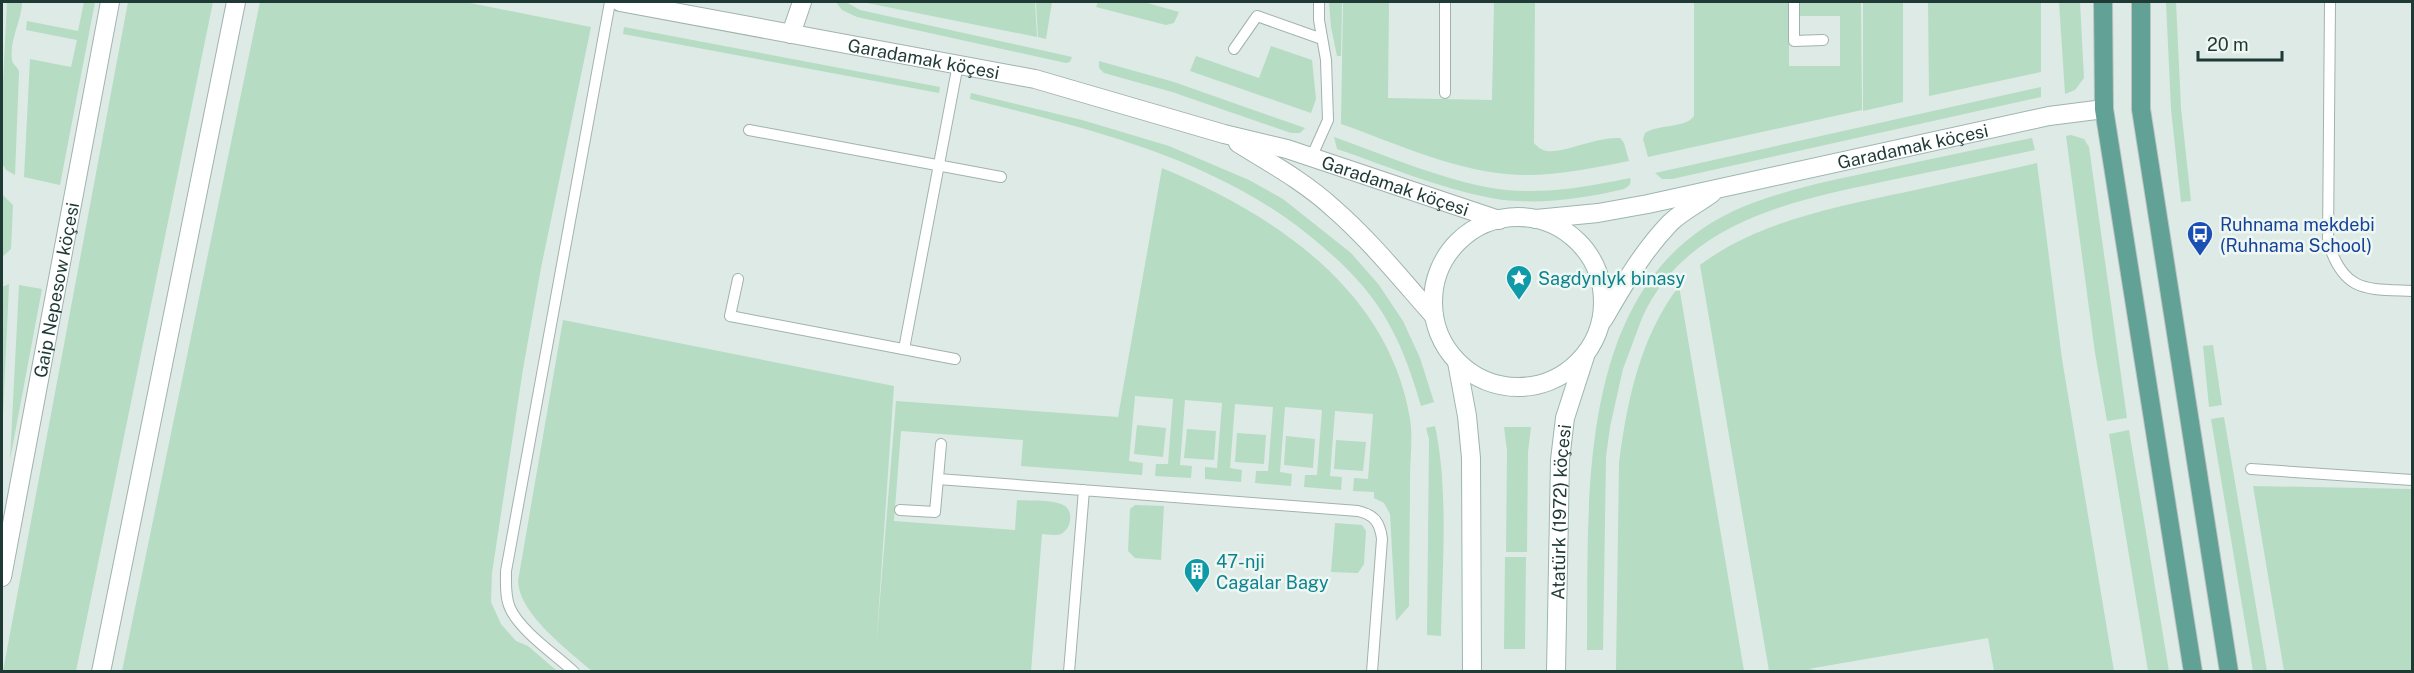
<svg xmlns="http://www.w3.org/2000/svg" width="2414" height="673" font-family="'Public Sans',sans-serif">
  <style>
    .green { fill: #b6dcc3 }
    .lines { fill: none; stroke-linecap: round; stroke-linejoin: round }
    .lane-casing { stroke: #a1b2ad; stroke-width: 12 }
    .street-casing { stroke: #a1b2ad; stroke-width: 20 }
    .secondary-casing { stroke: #9db6af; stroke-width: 20 }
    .primary-casing { stroke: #bcc4c2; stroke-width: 20 }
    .lane { stroke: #fff; stroke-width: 10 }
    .street { stroke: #fff; stroke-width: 18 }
    .secondary { stroke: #fff; stroke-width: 18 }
    .primary { stroke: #62a195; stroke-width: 18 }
    .labels { text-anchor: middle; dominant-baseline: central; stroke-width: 5; stroke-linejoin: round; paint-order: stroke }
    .street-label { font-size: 18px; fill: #1f3a35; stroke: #eff7f3 }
    .transit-label { font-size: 18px; fill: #164399; stroke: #eff7f3; text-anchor: start }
    .culture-label { font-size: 18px; fill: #0d838f; stroke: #eff7f3; text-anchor: start }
  </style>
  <rect width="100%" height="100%" fill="#deeae6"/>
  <path class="green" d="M7,2h15c0,18 -13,38 -10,58 1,5 6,7 7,12l-4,103 -9,-5 -4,-7v-60z
    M84,2h11l-35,183 -36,-8 6,-118 41,8 6,-27 -51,-10 1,-9 51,10z
    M128,2h85l-137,669h-73z
    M260,2h205l126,25 -50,241 -18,101 -31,204 -1,29 10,22 15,17 12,5 29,25h-435z
    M836,2h10l14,8 212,47 -2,5 -4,1 -209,-46 -15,-7z
    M862,2h173l2,35z
    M1036,2h16l-6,37 -8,-2z
    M1098,2h46l35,10 -5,11 -8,2 -70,-18z
    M1329,2h13l-1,54h-4l-6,-29z
    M1343,2h46l-1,96 104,2 2,-98h41l-1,141c4,4 7,7 13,8 18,2 48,-14 73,-13l4,5 5,18c-36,7 -72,15 -109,14 -61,-2 -122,-31 -179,-51z
    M1694,2h95v64h51v-50h-41v-14h62l1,108 -214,47 -5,-18 2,-6c14,-9 42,-5 49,-17z
    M1863,2h40v100l-40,9z
    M1928,2h113v70l-112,24z
    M2059,2h21l4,76 -9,12 -10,4z
    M2166,2h10l5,106 10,93 -10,1 -10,-93z
    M624,27l316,60 -1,6 -316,-59z
    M1271,46l41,14 4,39 -5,14 -121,-42 6,-15 63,22z
    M1099,61l75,21 131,46 -5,5h-9l-119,-41 -68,-19 -5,-5z
    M2041,87v10l-369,82h-10l-7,-6z
    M971,93l111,27 87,26 80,34 34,19 68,54 28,32 24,36 17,37 14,44 -13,4c-8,-27 -17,-55 -31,-80 -16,-31 -41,-57 -67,-79 -99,-87 -229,-117 -353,-148z
    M2071,135l13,4 5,8 38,271 -20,3 -12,-68 -29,-217z
    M1334,137c48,17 109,43 158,51 46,8 94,-1 138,-10 2,6 -2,9 -6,11 -42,10 -90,17 -133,9 -53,-10 -104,-32 -154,-49z
    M2032,138l3,12c-48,10 -96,20 -144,30 -95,20 -205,40 -249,138l-19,51 -13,58 -4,30 -3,193h-16c2,-153 -15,-374 158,-444 45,-18 93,-27 140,-37 49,-11 98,-21 147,-31z
    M2037,163l25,196 52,312h-123h3l-6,-33 -180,31 18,2h-57l-69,-406c59,-44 136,-58 206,-73 44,-10 87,-19 131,-29z
    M1162,168c112,46 227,122 248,251 3,19 0,40 0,59 0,42 -1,85 -1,128l-13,15 -6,-107 -6,-11 -10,-5v-6l-21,-1 1,-13 14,1 5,-65 -38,-3 -5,65 12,1 -1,13 -37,-3 1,-12h12l5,-65 -37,-3 -5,65 12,2 -1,12 -36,-3 1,-12h12l5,-64 -38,-3 -5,64 12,2 -1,12 -36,-3v-12l12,1 5,-65 -37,-3 -5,65 12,1 -1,12 -36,-2 1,-12h12l5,-65 -38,-3 -6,65 14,2 -1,12 -121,-9 2,-26 -122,-9 -7,90 121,9 2,-30c13,1 37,-1 48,6 9,7 6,23 -4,28 -6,2 -14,0 -19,0l-11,137h-439c-23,-20 -73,-57 -74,-90l45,-261 331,66 -18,262 20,-247 222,16z
    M2,194l11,11 -2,44 -9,8z
    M9,284l-7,153v-150z
    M19,285l23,4 -32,171z
    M1679,286l65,385h-128l3,-208c8,-62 21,-126 60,-177z
    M2213,345l9,60 -13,2 -6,-61z
    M2224,417l43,254h-14l-42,-252z
    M1137,425l29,3 -3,29 -29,-3z
    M1435,426c14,64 7,144 6,210l-14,-1 2,-196 -3,-11z
    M1504,427h27l-3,25 -1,100h-21l1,-101z
    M1187,429l29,2 -2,29 -30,-2z
    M2129,430l40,241h-21l-39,-237z
    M1237,433l29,2 -2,29 -29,-2z
    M1286,436l29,3 -2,29 -29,-3z
    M1336,440l30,2 -3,29 -29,-2z
    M2253,486l159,3v182h-128z
    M1135,505l29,1 -3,54 -26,-2 -7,-7 2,-42z
    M1335,523l27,2 4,6 -2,33 -6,9 -27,-1z
    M1505,557h21l-1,92h-21z"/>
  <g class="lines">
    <g class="lane-casing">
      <path id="lane" d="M1794,2v39l29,-1
        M2330,2l-2,240c16,51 38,47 84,49
        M1234,49l23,-33 65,23
        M1445,93v-91
        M749,130l252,47
        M1311,158l17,-38 -2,-60 -7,-40v-18
        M738,279l-8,37 225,43
        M904,349l54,-285
        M2251,469l161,11
        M938,479l420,32c17,4 22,12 24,28l-10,133
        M900,510l35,2 6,-68
        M574,672c-18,-17 -54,-41 -64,-64 -5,-11 -4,-25 -4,-37l104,-569
        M1069,672l15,-182"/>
    </g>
    <g class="street-casing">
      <g id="street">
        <path id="s1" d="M620,2l415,77 189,55 63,15 212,71"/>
        <path d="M791,34l11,-32"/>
        <path d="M1238,143c32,20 67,39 95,65 37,32 68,71 101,108"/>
        <path id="s2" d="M2,577l108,-575"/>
        <path d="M101,672l135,-670"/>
      </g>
    </g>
    <g class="secondary-casing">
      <g id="secondary">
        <circle cx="1518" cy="302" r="85"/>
        <path id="s3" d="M1536,219l62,-6 50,-9 401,-88 55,-7"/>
        <path d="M1603,320c20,-34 39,-68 67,-97 12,-12 29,-20 42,-30"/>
        <path d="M1457,362l10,54 4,42 1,214"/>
        <path id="s4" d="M1556,672l4,-212 5,-42 20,-62"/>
      </g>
    </g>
    <g class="primary-casing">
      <path id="primary" d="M2103,2l1,107 89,563
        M2141,2v107l88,563"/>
    </g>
    <use href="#lane" class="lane"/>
    <use href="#street" class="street"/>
    <use href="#secondary" class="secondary"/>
    <use href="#primary" class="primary"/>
  </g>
  <defs>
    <g id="bus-pin" transform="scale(1.35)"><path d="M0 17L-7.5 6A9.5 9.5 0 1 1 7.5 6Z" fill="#1a4fb4" stroke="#eff7f3"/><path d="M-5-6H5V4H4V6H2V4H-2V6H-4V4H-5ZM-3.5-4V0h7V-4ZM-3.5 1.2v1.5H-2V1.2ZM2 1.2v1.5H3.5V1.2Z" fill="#fff"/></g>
    <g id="sight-pin" transform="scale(1.35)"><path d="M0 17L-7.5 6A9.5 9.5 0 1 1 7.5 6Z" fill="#0f9aa8" stroke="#eff7f3"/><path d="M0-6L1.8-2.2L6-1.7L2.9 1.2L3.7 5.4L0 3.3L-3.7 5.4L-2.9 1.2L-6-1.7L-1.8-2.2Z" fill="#fff"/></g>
    <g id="building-pin" transform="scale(1.35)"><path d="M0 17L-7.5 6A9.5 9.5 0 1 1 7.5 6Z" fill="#0f9aa8" stroke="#eff7f3"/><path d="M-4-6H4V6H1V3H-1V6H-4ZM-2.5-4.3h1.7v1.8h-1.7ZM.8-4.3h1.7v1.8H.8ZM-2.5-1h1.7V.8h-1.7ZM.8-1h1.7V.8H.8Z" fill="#fff"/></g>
  </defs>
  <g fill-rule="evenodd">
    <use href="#bus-pin" x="2200" y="234"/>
    <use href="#sight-pin" x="1519" y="278"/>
    <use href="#building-pin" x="1197" y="571"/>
  </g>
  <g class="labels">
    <g class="street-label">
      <text stroke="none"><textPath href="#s1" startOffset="309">Garadamak köçesi</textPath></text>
      <text stroke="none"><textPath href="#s3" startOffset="384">Garadamak köçesi</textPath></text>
      <text stroke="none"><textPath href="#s1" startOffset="798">Garadamak köçesi</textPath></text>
      <text stroke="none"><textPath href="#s2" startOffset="292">Gaip Nepesow köçesi</textPath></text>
      <text stroke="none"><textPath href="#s4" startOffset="160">Atatürk (1972) köçesi</textPath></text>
    </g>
    <g class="transit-label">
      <text x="2220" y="224">Ruhnama mekdebi<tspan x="2220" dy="21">(Ruhnama School)</tspan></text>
    </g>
    <g class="culture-label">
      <text x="1538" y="278">Sagdynlyk binasy</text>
      <text x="1216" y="561">47-nji<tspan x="1216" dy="21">Cagalar Bagy</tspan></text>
    </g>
  </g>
  <rect width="2414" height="673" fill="none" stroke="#1f3a35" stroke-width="6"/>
  <path d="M2198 51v9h84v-9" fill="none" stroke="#1f3a35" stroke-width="3"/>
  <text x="2207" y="51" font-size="18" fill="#1f3a35" stroke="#eff7f3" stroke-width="4.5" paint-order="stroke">20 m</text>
</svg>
